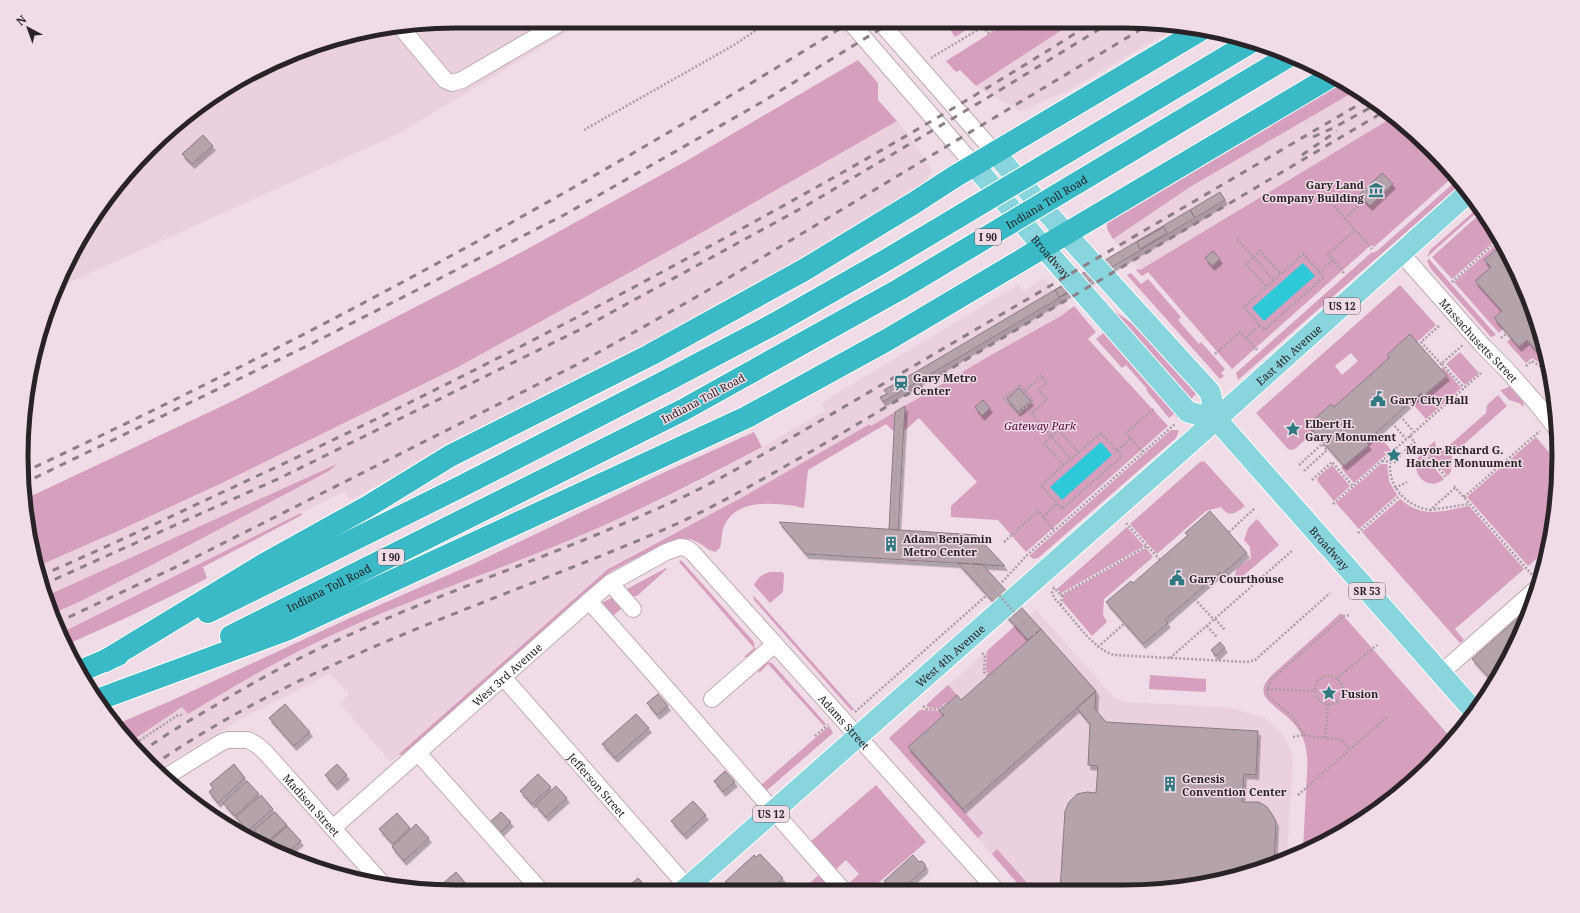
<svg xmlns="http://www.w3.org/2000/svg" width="1580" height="913" font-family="'Noto Serif',serif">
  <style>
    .built { fill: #ebd0de }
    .green { fill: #d69fbd; fill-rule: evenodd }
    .water { fill: #2dc9d8 }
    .building { fill: #b5a3ac; stroke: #8b7a83; filter: url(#shadow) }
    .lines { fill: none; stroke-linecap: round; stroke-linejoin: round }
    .minor-casing { stroke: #beacb5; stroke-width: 18 }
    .major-casing { stroke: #fff; stroke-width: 23 }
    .highway-casing { stroke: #fff; stroke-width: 24 }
    .path { stroke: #ac9da5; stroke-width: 2.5; stroke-dasharray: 2 2; stroke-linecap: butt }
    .minor { stroke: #fff; stroke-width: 16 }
    .major { stroke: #89d5dd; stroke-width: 21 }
    .highway { stroke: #3ab9c6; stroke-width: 22 }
    .rail { stroke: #8d7f87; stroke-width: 3; stroke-dasharray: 7 7; stroke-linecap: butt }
    .highway-bridge-casing { stroke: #fff; stroke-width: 24; stroke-linecap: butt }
    .path-bridge { stroke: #ac9da5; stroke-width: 2.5; stroke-dasharray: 2 2; stroke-linecap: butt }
    .highway-bridge { stroke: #3ab9c6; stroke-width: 22 }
    .labels { text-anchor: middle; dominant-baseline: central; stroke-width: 3; stroke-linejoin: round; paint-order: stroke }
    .shield { fill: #efdce6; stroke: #645a60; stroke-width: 1 }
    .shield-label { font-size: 10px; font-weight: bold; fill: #292226 }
    .poi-label { font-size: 11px; font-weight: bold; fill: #292226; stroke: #efdce6; text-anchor: start }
    .street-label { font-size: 11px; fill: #292226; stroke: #efdce6 }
    .park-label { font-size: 11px; font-style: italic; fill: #55053c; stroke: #efdce6 }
    .rim { fill: none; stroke: #292226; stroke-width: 5 }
  </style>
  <defs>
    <filter id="shadow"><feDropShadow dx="2.5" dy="4.5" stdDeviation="0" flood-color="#0004"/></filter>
  </defs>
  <rect width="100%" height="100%" fill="#efdce6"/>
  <path class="built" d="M1074,22h78l25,5 -109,64 -48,20 -44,-25z
    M580,24l-180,109 -343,155 9,-24 29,-50 53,-65 44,-38 72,-45 53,-22 82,-19z
    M1356,90l9,4 28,23 -253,153 -27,-31 77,-52z
    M897,121l8,9 27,40 -10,20 -122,71 -157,86 -135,68 -158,85 -5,-9 -284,142 -9,-19 29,-13 65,-33 183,-97 7,-6 -292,132 -6,-31 80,-35 104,-48 236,-116 227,-125z
    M1044,278l27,32 -200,116 -1,-1 -129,73 -128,67 -222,197 -52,-59 10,-9 -19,-21 -89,46 -85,51 -26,-28 53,-35 5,7 50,-31 75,-39 63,-28 64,-26 149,-58 70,-31 61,-30 105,-60 -4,-8 198,-119 5,7z
    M1036,610l72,81 8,8 13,3 103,6 32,10 16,13 10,16 3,12 -6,99 -24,11 -111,22h-128l-135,-153 127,-113 4,-1z"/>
  <path class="green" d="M1008,22h8l5,9 7,-4 -3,-5h49l-98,64 -16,-16 -4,2 -10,-11z
    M946,23h26l2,2 -19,12z
    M858,60l20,23v17l19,21 -212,121 -227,125 -236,116 -104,48 -80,35 -13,-67 212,-100 283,-146 168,-93z
    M1337,80l20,10 -167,97 -77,52 -6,-10v-9z
    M1393,117l38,31 23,28 -80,71 -3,-2 -139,124 -84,-97 -6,4 -6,-6 2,-1 2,1z
    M1457,180l4,4 -223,196 -2,-7 136,-121 1,1 4,-2z
    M1479,207l2,2 -54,48 3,-7z
    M1483,211l15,27 -46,41 -20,-22z
    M1500,241l2,4 -18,15 7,7 -16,14 27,30 -8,7 9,11 -4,4 -45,-51z
    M1429,259l67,76 -5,2 -60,-68 -4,-8z
    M1131,273l10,11 7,-5 33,38 -3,3 21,24 2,-2 24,27 -4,4 3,3 -4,3 -93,-104z
    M1400,285l36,40 -19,17 -7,-7 -23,20 2,3 -55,49 -3,-3 -23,21 6,7 -19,17 -4,1 -3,-1 -32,-36zM1351,353l7,8 -16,14 -7,-9z
    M1074,306l22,26 -8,7 80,87 -142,126 -28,-32 -47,-3v-11l26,-24 -58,-64 -16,14 2,-26 86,-51 70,-39z
    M1113,310l26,18 58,65 -6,6z
    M1106,331l73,85 -2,2 -3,-4 -5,4 -23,-28 1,-1 -21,-24 -4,3 -26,-29z
    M1511,338l8,9 8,-7 21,24 2,5 -18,-11 -6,5 -19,-21z
    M1460,352l19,21 -14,12 -19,-21z
    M1443,367l18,21 -35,31 -15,-17 10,-9 3,3 23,-20 -6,-7z
    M1509,386l14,16 1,5 -5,-4 -10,-3 -9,-10 7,-2z
    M1498,395l9,11 -55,49 -1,16 -3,5 -24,-26 11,-9 1,8 8,1 42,-37 1,-8z
    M895,412l-1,20 -8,-8 -78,46 -4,38c-3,0 -5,-1 -8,-2 -24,-3 -58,-7 -71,18 -4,8 -3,16 -5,24l-5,4 -6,-2 -8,-6 -10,-5h-14l-10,3 -57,30 -206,184 -5,-2 209,-185 133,-71 129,-74 1,2z
    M1171,430h8l-3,8 -138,120 -4,1 -5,-3z
    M754,432l8,15c-56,30 -113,59 -171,84 -92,40 -188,69 -278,113 -43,21 -84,45 -125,70l-6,-7 -52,35 -15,-17 60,-26 175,-81 123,-54 192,-92z
    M1376,432l15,18 -37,33 -13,-15 27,-23 -2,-3z
    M1536,437l22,26 -7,78 -2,7 -21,18 -61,-69z
    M1421,453l23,26c-17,15 -38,-9 -23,-26z
    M1204,461l41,45c-4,3 -13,11 -19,6 -2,-1 -3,-3 -5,-5l-15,4 -49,43 -27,-30 70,-62z
    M337,464l-8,7 -183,97 -65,33 -29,13 -8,-17z
    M1381,464h6l2,17 8,14 -38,34 -23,-26z
    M1332,465l18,21 -16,15 -15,-18 -2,-3 2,-4z
    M1400,499c23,20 42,12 69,7l55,63 -69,60 9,11 -4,3 -98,-111z
    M301,513l1,2 -99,52 4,11 -7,4 -72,35 -62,28 -5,-12z
    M1257,519l22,26 -37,32 -9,3 4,-12 14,-10 -1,-11 -6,-7 4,-12z
    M1127,527l17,19 -83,47 -4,-4z
    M1146,548l7,9 -49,42 -1,16 4,7 -15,14 -29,-34v-7z
    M681,560l73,82 1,8 -6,7h-5l10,-9 -75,-86z
    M666,568l1,1 -30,27h-4l-6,-7z
    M770,572h12l2,2 -1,18 -13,11 -16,-18c3,-7 8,-11 16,-13z
    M753,595l101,114 -2,2 -2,-2 -96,-109z
    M613,597l9,11 -10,9 -12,-13z
    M1341,613l111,126 -21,26 -90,69 -38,17c1,-20 2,-41 3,-61 1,-19 4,-36 -4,-54 -4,-10 -14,-19 -22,-25 -14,-12 -25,-19 -8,-36z
    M1029,616l12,13 -52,46 -3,-4 1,-20 29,-26z
    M768,662l4,1 54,61 -2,2 -56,-62 -9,9 -1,-3z
    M1150,675l56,4v12l-2,1 -55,-3z
    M948,685l9,10 -10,9 -2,-1 -6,5 -12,-1v-3z
    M920,710l19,1 5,4 -36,32 75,86 -5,5 -89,-100z
    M829,726l4,7 -68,59 -4,-7z
    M876,785l50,57 -57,49h-17l-5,-6 12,-11 -13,-14 -12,11 -25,-28z
    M997,849l37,42h-10l-32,-37z
    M821,873l16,18h-36z"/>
  <path class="water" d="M1303,263l12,13 -51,45 -12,-13z
    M1101,442l11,13 -50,45 -12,-13z"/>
  <path class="building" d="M203,135l10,11 -21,18 -10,-10z
    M1382,173l11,11 -23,22 -11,-11z
    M1220,192l5,8 -30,18 -5,-8z
    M1190,210l5,8 -276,163 -5,-8z
    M1164,227l3,6 -27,16 -3,-7z
    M1502,245l24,45 22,74 -21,-24 -8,7 -25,-29 8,-7 -27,-30 16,-14 -7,-7z
    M1213,251l7,8 -8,7 -7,-8z
    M1068,283l3,7 -12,7 -4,-7z
    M1410,334l37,42 -24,20 -2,-3 -14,12 -41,37 3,3 -25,21 -36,-41 23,-21 3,3 55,-49 -2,-3z
    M1550,370l1,1 1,14 -9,-10z
    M914,373l5,8 -36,21 -3,-5 7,-3 -3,-4z
    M1019,388l12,13 -13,11 -11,-13z
    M983,400l7,8 -8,8 -7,-9z
    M905,406l-7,124 -9,-1 6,-117z
    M1210,511l37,42 -25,21 -2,-2 -55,48 3,3 -25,21 -37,-42 25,-21 2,2 55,-48 -3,-2z
    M779,522l197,13 29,31 -199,-12z
    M958,563l24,1 59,65 -13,11z
    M1531,606l-5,17 -32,60 -22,-24z
    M1041,629l55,62 -133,118 -55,-62 36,-32 -5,-4 18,-16 4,5z
    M1220,642l5,6 -9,8 -5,-6z
    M1096,691l-1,18 11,13 152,9 -2,44 -12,-1 -2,28h17l8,5 5,7 4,8 -2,42 -11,5 -111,22h-92l5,-80 4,-9 8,-8 10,-2 9,1 2,-27 -10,-1 2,-41 -13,-16z
    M658,694l10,12 -11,9 -10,-12z
    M285,704l25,28 -16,14 -25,-28z
    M636,714l13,14 -34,30 -13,-14z
    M234,764l11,14 -27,25 -9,-11 4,-4 -3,-4z
    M337,764l10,11 -12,11 -10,-11z
    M725,771l10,11 -12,10 -9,-11z
    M538,774l13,13 -19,17 -12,-13z
    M247,781l12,13 -24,22 -12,-13z
    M556,786l11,12 -21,19 -11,-12z
    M261,795l12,14 -25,22 -12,-14z
    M693,801l13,14 -22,20 -13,-14z
    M275,812l12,13 -21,18 -12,-13z
    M501,812l10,10 -11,11 -10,-11z
    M397,813l13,15 -17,16 -14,-15z
    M416,824l13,14 -25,23 -12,-14z
    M287,826l14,15 -15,13 -19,-10z
    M760,854l23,24 -4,4 2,3 -7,6h-33l-4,-5 -4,5 -8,-9 29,-27 2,2z
    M913,855l6,7 3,-1 3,3v5l-25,22h-7l-9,-10z
    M456,872l13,15 -5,4h-30z
    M638,878l12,13h-27z"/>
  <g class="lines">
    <g class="minor-casing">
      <g id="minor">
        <path d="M851,23l123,142"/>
        <path d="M881,23l114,130"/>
        <path d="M399,25l46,55 7,3 10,-3 96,-56"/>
        <path id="s1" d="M1401,253l82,93 24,24 30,34 19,24"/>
        <path d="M610,583l23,26"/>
        <path d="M589,601c86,95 169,194 255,290"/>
        <path d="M1441,673l95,-84"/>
        <path id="s2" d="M503,677l188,214"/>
        <path d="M712,699l62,-54"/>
        <path d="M418,753l123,138"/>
        <path id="s3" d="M164,778l58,-36 6,-2h20l9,5 8,7 116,130"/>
        <path id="s4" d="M333,828l256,-227 21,-18 56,-31 14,-5 6,1 6,4 305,339"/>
      </g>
    </g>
    <g class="major-casing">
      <g id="major">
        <path id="s5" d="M995,153l71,81 144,158 6,27 259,293"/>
        <path id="s6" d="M974,165l69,82 145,165 28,7"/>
        <path id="s7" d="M683,891l509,-450 276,-248"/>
      </g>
    </g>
    <g class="highway-casing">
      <g id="highway">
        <path d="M208,612l254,-126 204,-105"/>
        <path id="s8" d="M231,636l452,-226"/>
        <path d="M105,661l161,-98 101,-56 83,-51 200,-101 154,-85 110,-67 40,-26 245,-146"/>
        <path d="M78,672l40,-17"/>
        <path d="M97,700l189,-70 461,-213 140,-77 443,-263"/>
      </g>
    </g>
    <path class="path" d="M981,23l7,10 16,-10
      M907,29l11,-6
      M931,58l53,-32
      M584,130l150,-85 33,-22
      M1326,197l46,52
      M1345,219l19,-19
      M1237,239l37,41
      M1303,254l21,23 -60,53 -20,-23z
      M1121,256l4,-3
      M1319,272l14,-12
      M1344,273l-16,-19 27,-24
      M1452,282l47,-43
      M1266,286l-20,-22 14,-13 21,23
      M1439,326l-18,16 20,22 22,-19
      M1246,338l14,-13
      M1501,338l6,-5
      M1215,354l25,-22 17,18
      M1442,364l22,24
      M1526,366l6,-5 16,10
      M1020,385l13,15 -15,14 -14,-16z
      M1025,391l16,-15 6,7 -8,7 8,10 -16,14
      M1026,407l45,52
      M1400,416l14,16
      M1388,422l2,3 12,-11 -2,-2
      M1392,423l14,16
      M1101,433l21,23 -60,53 -21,-24z
      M1410,436l5,7
      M1117,451l14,-13
      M1423,451l23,26
      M1143,452l-17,-19 29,-25
      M1382,461l13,1 6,-8 14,-12
      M1390,462c-2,25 16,44 40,48l25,-22
      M1064,465l-20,-22 15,-13 19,22
      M1299,465l23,-21 5,6 -23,21
      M1312,480l20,-18 21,24
      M1454,486l79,90
      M1395,488l12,-6
      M1464,497l76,-66
      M1333,504l148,-131
      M1430,510l39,-6
      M1043,517l14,-13
      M1126,523l34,37
      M893,529l7,-120
      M1229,532l26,-24
      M1358,533l42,-38
      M1004,542l34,-31 16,19
      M1061,595l86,-49
      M1192,596l22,24
      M1061,605l1,-9 -8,-8 -2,5 3,6c16,16 37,50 59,56l133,7 8,-2 75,-67
      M1215,619l10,11
      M1207,626l10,11
      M1098,647l27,-24
      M982,653l3,3 -1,16 4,4
      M1170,658l123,-108
      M1315 690a14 14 0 1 1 28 0a14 14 0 1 1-28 0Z
      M1336,679l41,-34
      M1267,689l48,2
      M1328,704l-3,34 16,1 9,10
      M923,706l3,3h13l7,-4
      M855,712l150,-133 23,-25 147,-130
      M815,736l13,-11
      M1305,736l-12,-19 -25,-21 -1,-7 5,-10 72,-63 6,-1
      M1293,737l9,-2 23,3
      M133,745l45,-30h6
      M1298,795l89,-78
      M656,891l8,-7"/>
    <use href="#minor" class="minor"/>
    <use href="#major" class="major"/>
    <use href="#highway" class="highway"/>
    <path class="rail" d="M669,28l8,-4
      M1313,137l20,-9 44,-24
      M1302,155l35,-24
      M22,473c285,-133 561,-284 827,-450
      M22,484l287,-139 255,-130 198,-113 128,-79
      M40,576c62,-27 124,-56 185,-85 134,-62 266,-128 396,-197 161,-86 319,-174 472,-272
      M42,585l238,-107 303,-150 226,-124 183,-109 119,-73
      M56,623l122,-57 400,-202 127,-72 448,-270
      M140,753c23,-17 47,-31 71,-45 31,-19 63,-37 95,-53 115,-56 237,-95 353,-147 46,-20 89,-45 132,-70l579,-340
      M152,766c154,-107 333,-160 504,-233 54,-23 105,-53 156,-82l573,-340"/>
    <g class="highway-bridge-casing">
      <g id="highway-bridge">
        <path d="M666,381l110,-58 107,-61 368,-220"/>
        <path id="s9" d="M683,410l217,-121 389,-233"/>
      </g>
    </g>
    <path class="path-bridge" d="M970,563l65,72"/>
    <use href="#highway-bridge" class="highway-bridge"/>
  </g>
  <defs>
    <g id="museum-bare" transform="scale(1.2)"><path d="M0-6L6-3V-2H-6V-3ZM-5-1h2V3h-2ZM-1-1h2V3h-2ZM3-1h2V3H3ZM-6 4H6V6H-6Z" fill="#307980" stroke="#efdce6" stroke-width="2.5" paint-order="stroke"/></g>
    <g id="station-bare" transform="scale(1.2)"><path d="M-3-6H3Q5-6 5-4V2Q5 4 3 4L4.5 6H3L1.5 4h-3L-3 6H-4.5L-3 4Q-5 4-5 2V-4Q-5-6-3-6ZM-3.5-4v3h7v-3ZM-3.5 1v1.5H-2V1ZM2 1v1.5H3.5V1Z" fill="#307980" stroke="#efdce6" stroke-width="2.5" paint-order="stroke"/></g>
    <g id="civic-bare" transform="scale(1.2)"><path d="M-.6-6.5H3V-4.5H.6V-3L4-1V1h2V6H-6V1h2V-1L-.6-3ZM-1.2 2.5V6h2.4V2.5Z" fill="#307980" stroke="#efdce6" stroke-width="2.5" paint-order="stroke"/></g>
    <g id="sight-bare" transform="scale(1.2)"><path d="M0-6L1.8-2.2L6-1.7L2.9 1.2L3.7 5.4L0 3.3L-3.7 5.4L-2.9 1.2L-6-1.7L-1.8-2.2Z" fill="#307980" stroke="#efdce6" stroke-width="2.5" paint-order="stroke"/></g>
    <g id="building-bare" transform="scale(1.2)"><path d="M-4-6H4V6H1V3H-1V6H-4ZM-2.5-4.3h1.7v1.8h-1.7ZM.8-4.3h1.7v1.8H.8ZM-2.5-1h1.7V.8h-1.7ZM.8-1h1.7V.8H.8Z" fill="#307980" stroke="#efdce6" stroke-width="2.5" paint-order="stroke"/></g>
  </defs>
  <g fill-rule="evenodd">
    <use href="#museum-bare" x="1376" y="190"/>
    <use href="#station-bare" x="901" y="383"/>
    <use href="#civic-bare" x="1378" y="399"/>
    <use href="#sight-bare" x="1293" y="429"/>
    <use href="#sight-bare" x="1394" y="455"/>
    <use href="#building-bare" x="891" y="544"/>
    <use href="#civic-bare" x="1177" y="578"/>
    <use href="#sight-bare" x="1329" y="693"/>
    <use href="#building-bare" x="1170" y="784"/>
  </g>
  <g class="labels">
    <g class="shield">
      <rect x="975" y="229" width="26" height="16" rx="3"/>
      <rect x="1324" y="298" width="36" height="16" rx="3"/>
      <rect x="378" y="549" width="26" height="16" rx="3"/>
      <rect x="1349" y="583" width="36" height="16" rx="3"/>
      <rect x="753" y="806" width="36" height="16" rx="3"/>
    </g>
    <g class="shield-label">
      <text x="988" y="237">I 90</text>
      <text x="1342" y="306">US 12</text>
      <text x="391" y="557">I 90</text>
      <text x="1367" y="591">SR 53</text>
      <text x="771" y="814">US 12</text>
    </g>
    <g class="poi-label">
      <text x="1364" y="184" text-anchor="end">Gary Land<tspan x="1364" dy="13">Company Building</tspan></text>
      <text x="913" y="377">Gary Metro<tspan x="913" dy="13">Center</tspan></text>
      <text x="1390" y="399">Gary City Hall</text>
      <text x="1305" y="423">Elbert H.<tspan x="1305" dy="13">Gary Monument</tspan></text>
      <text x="1406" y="449">Mayor Richard G.<tspan x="1406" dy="13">Hatcher Monuument</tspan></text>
      <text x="903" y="538">Adam Benjamin<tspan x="903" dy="13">Metro Center</tspan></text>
      <text x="1189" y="578">Gary Courthouse</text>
      <text x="1341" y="693">Fusion</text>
      <text x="1182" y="778">Genesis<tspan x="1182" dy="13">Convention Center</tspan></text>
    </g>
    <g class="street-label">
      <text stroke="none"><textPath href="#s9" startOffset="419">Indiana Toll Road</textPath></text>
      <text stroke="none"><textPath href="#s6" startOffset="120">Broadway</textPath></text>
      <text stroke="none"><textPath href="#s1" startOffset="117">Massachusetts Street</textPath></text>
      <text stroke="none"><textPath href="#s7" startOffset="809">East 4th Avenue</textPath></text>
      <text transform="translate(703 398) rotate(-28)">Indiana Toll Road</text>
      <text stroke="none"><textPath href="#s5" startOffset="521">Broadway</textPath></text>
      <text stroke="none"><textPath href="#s8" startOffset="109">Indiana Toll Road</textPath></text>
      <text stroke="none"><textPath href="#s7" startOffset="356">West 4th Avenue</textPath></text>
      <text stroke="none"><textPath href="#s4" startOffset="232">West 3rd Avenue</textPath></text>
      <text stroke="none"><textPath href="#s4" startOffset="690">Adams Street</textPath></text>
      <text stroke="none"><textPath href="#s2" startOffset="143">Jefferson Street</textPath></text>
      <text stroke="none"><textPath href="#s3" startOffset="186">Madison Street</textPath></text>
    </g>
    <g class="park-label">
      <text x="1040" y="425">Gateway Park</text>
    </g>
  </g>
  <path d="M0 0H1580V913H0ZM456 28H1124A428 428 0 0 1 1552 456V457A428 428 0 0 1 1124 885H456A428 428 0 0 1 28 457V456A428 428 0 0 1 456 28Z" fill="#efdce6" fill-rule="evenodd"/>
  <path class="rim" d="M456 28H1124A428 428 0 0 1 1552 456V457A428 428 0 0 1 1124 885H456A428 428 0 0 1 28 457V456A428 428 0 0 1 456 28Z"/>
  <g transform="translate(28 28) rotate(319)" stroke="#efdce6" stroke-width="3" paint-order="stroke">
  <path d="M0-3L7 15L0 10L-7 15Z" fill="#292226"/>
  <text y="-6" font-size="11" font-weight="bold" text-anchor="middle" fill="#292226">N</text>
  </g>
</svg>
